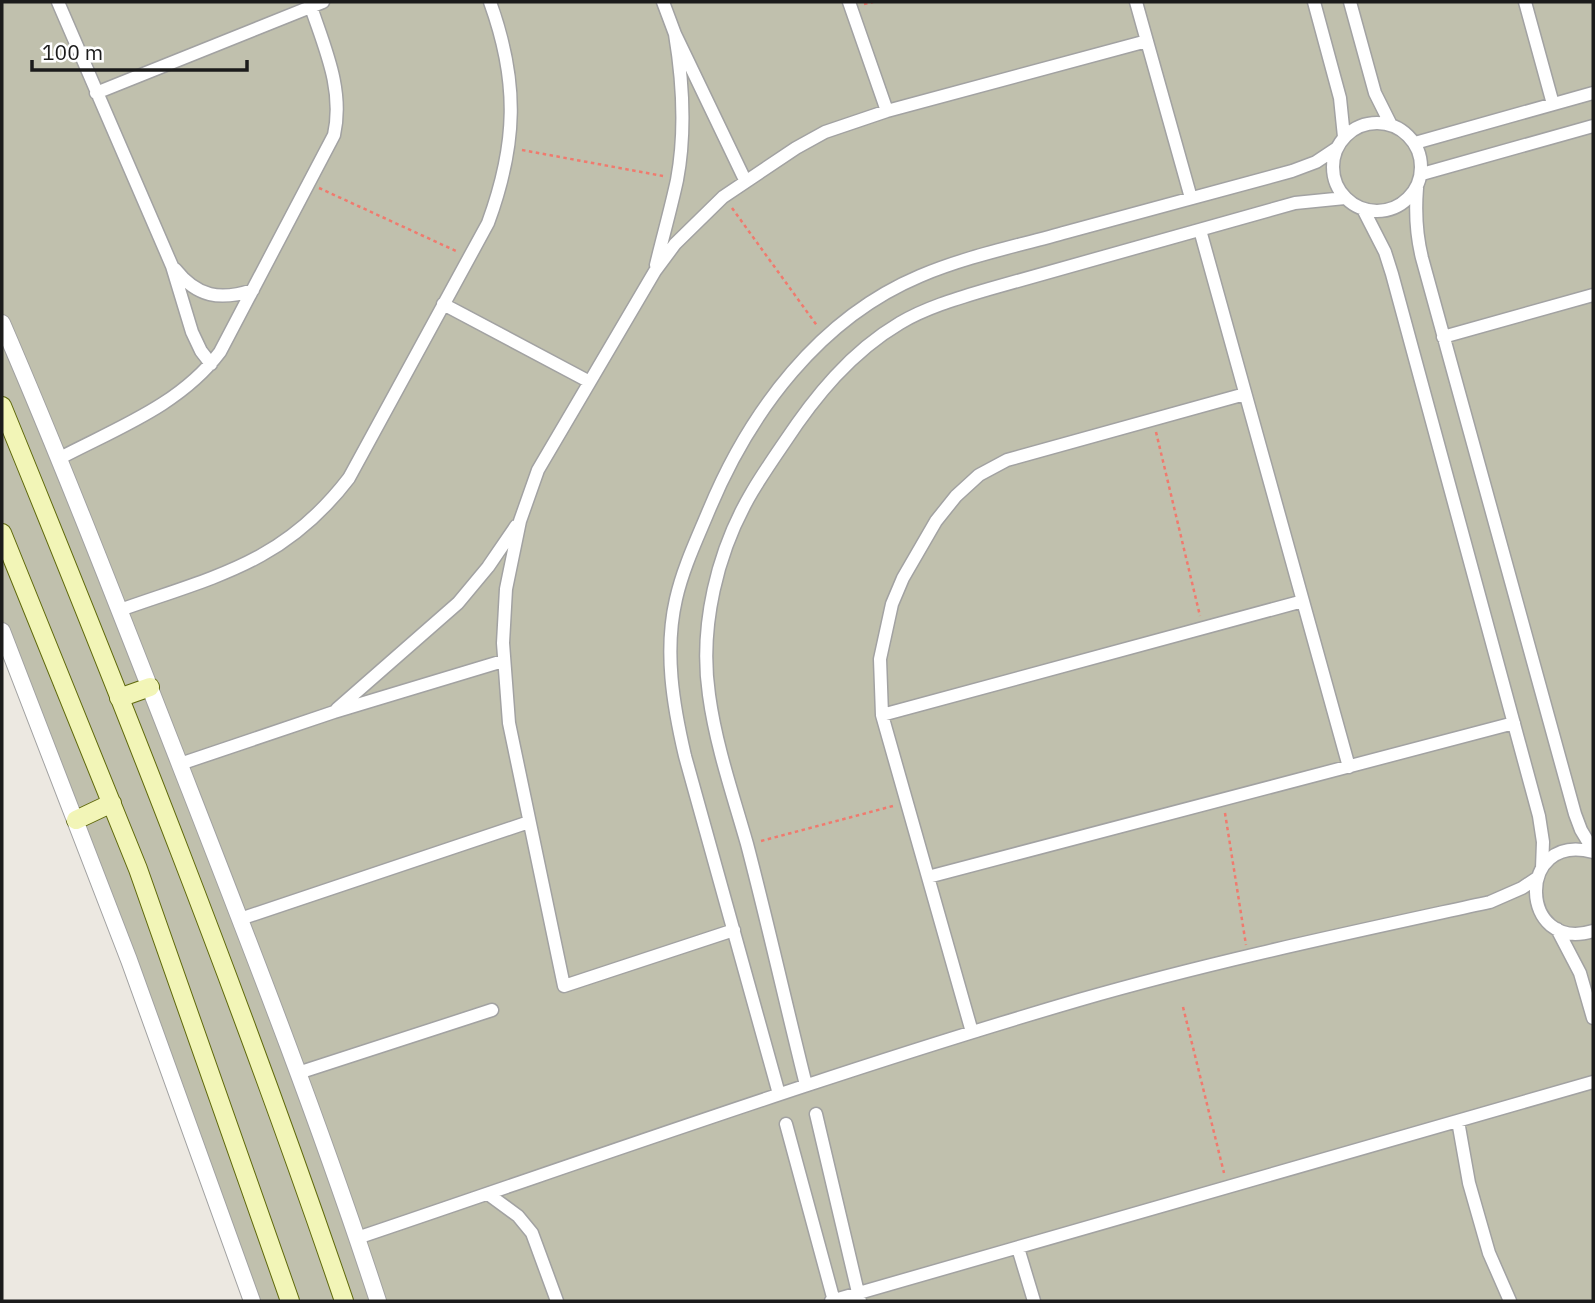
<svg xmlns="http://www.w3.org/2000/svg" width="1595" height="1303" font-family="'IBM Plex Sans',sans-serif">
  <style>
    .construction { fill: #c0c0ad }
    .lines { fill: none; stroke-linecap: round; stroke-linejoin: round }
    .minor-casing { stroke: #a2a2a2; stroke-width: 15 }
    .tertiary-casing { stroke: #a2a2a2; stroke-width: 18 }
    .secondary-casing { stroke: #5f690b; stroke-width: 20 }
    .path { stroke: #f07a6e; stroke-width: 2.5; stroke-dasharray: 3.5 3.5; stroke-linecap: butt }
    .minor { stroke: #fff; stroke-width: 12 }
    .tertiary { stroke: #fff; stroke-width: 16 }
    .secondary { stroke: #f2f5b7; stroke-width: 18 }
  </style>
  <rect width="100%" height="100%" fill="#ece8e1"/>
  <path class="construction" d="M2,2h1591v1299h-1345l-63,-204 -183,-446z"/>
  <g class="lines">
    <g class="minor-casing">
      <path id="minor" d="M58,2l114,264 20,66 9,19 10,13
        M663,2l12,32 70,146
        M849,2l38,109
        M1136,2l55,196
        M1314,2l26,96 4,39
        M1350,2l25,91 16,32
        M1525,2l28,102
        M96,93l227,-91
        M1333 167a44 44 0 1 1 88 0a44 44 0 1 1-88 0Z
        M1415,143l178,-50
        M1422,174l171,-48
        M1417,188c-2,25 -1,46 5,70l153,556 6,16 12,20
        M1363,209l22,43 7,22 147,542 4,26 -1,26
        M1200,230l149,537
        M656,265c7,-29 15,-57 21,-85 9,-48 6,-98 -2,-146
        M175,269c22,28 45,32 78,21
        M443,304l145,77
        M1443,337l150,-42
        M60,458c57,-30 120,-53 160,-106l114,-217c10,-45 -9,-86 -23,-128
        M120,610c96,-34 164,-47 229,-132l139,-255c29,-79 31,-141 2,-221
        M337,709l121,-106 30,-36 28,-41
        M882,715l421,-114
        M180,764l154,-52 169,-51
        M1593,852c-78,-21 -74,102 0,79
        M928,877l586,-154
        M240,919l289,-97
        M1557,929l23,44 13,45
        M734,930l-170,56 -55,-263 -6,-80 3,-54 14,-68 18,-51 117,-199 20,-27 48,-47 73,-49 29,-16 62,-21 260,-70
        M972,1032l-90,-317 -2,-56 12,-55 11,-26 33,-57 20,-25 23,-21 28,-15 238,-66
        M298,1073l194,-63
        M806,1085c-20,-80 -38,-161 -59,-241 -14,-49 -31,-98 -38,-149 -10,-68 8,-144 43,-203 10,-17 21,-33 32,-49 31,-47 67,-91 116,-120 27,-16 59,-25 89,-34l306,-86 50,-5
        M779,1094l-94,-338c-12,-51 -21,-105 -9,-157 7,-31 21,-60 33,-89 41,-99 111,-192 211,-234 47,-20 98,-30 147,-44 75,-20 150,-41 225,-61l24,-9 21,-14
        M816,1114l44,187
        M1458,1121l11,62 20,70 21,48
        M786,1124l48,177
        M488,1194l30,22 14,17 25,68
        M357,1238c240,-81 479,-167 722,-238 135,-39 274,-68 411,-98l32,-14 15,-10
        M1018,1248l16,53
        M831,1301l762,-219"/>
    </g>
    <g class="tertiary-casing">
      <path id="tertiary" d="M2,323c63,146 120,294 178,442 69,177 139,355 198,536
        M2,631l127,329 123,341"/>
    </g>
    <g class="secondary-casing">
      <path id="secondary" d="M2,406c121,296 239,593 342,895
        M2,533l136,336 152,432
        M119,698l31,-11
        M76,820l36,-17"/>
    </g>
    <path class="path" d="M864,4l9,-2
      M522,150l141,26
      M319,188l137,63
      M732,208l86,119
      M1156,432l44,184
      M1225,813l21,132
      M761,841l132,-35
      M1183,1007l41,166"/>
    <use href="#minor" class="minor"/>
    <use href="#tertiary" class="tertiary"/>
    <use href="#secondary" class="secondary"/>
  </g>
  <rect width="1595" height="1303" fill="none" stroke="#1b1b1b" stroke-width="7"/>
  <path d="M32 60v10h215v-10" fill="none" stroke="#1b1b1b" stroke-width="3.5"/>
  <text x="42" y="60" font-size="21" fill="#1b1b1b" stroke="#ffffff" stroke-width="5" paint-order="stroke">100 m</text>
</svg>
